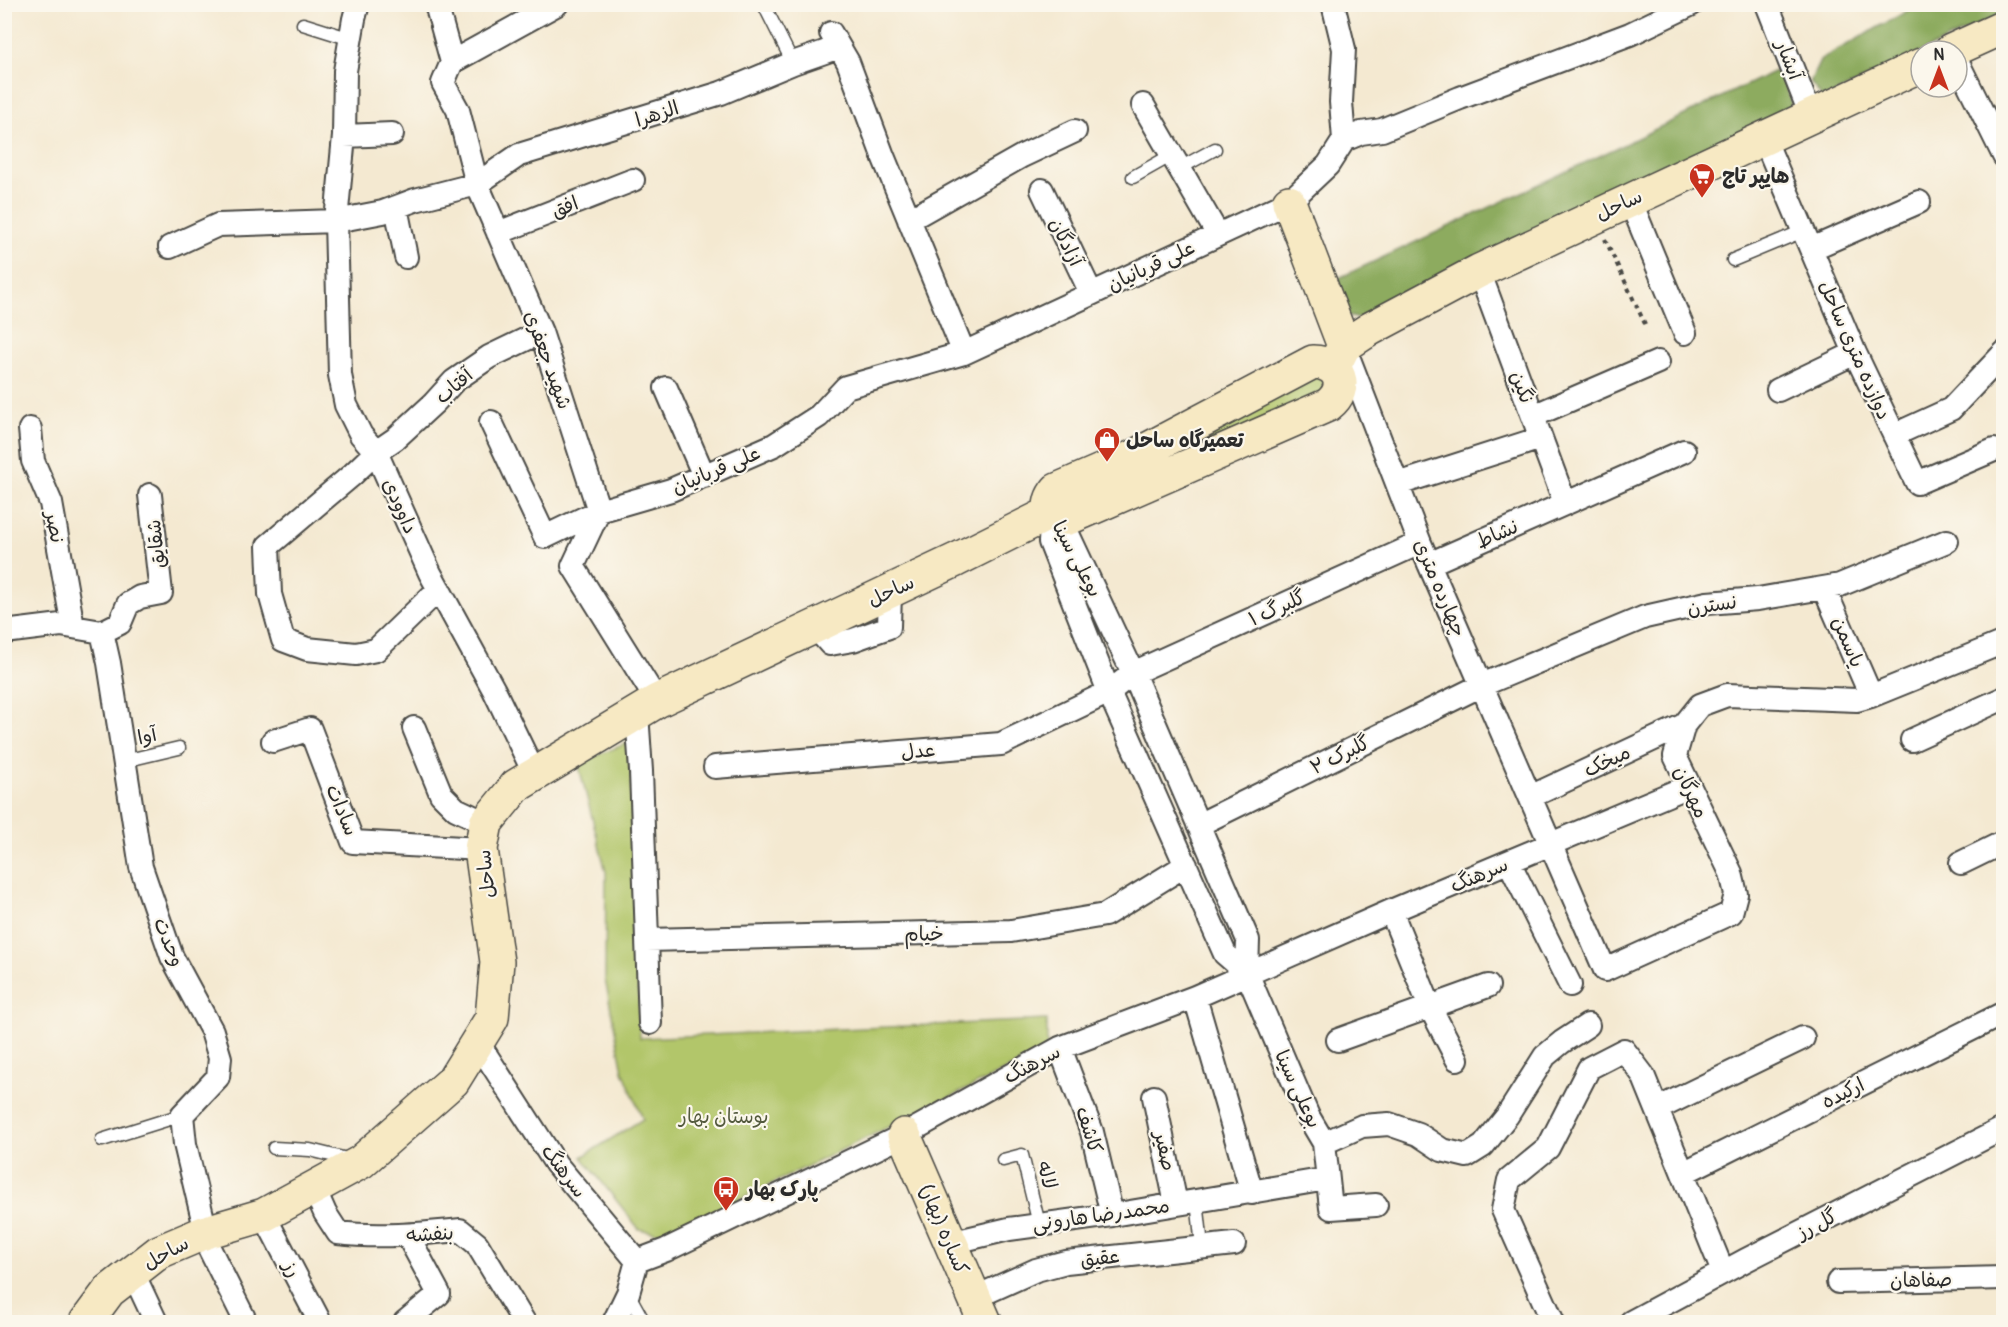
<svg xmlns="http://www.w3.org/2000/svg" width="2008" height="1327" font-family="Pangolin,'Playpen Sans Arabic',sans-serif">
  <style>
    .green { fill: #b2c66a; stroke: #6e784a; stroke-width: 1.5 }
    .forest { fill: #8dab5e; stroke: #5c6b44; stroke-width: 1.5 }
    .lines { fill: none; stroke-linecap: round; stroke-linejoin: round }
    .lane-casing { stroke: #494844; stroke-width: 15 }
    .street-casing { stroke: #494844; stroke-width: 26 }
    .secondary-casing { stroke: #494844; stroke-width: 36 }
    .path { stroke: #494844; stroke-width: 4; stroke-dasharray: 4.5 4.5; stroke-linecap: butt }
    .lane { stroke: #fff; stroke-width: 12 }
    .street { stroke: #fff; stroke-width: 22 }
    .secondary { stroke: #f7e9c3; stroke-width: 33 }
    .labels { text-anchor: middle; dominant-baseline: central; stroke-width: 4.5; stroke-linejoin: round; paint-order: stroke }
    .street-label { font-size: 20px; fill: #2b2b2b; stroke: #fbf7ec }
    .poi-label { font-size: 20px; font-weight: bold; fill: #2b2b2b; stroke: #fbf7ec; text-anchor: start }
    .park-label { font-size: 20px; fill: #545a3e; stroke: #fbf7ec }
  </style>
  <rect width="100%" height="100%" fill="#fbf7ec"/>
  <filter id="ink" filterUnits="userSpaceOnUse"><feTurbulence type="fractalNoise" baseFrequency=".0167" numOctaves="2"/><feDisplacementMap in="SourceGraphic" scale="12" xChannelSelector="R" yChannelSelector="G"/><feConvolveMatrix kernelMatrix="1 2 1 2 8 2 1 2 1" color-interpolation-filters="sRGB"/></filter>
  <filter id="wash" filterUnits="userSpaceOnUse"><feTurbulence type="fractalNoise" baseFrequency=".008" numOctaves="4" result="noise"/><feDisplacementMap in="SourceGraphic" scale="24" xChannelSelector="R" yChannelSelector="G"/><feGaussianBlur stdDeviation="1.35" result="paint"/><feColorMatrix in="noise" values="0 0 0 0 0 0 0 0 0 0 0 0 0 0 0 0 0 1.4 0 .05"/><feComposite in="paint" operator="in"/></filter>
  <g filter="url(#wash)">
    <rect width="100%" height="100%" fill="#f4e9d1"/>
    <path class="green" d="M1313,371l14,15 -2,13 -245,96z
      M630,742l10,296 407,-18v30l-381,185 -27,-6 -57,-72 61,-38 -20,-48 -18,-92 1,-107 -28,-109z"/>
    <path class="forest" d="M1918,5h85v8l-180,86 -13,-17 11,-23z
      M1775,71l12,18 5,17 -10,10 -424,203 -24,-8 -10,-26 303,-142z"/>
  </g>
  <g filter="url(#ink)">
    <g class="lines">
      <g class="lane-casing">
        <path id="lane" d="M766,9l27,54
          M303,24l48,15
          M1180,168l35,-19
          M1133,177l39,-22
          M1733,260l70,-29
          M124,761l55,-13
          M102,1140l80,-25
          M274,1148l36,2 41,10
          M1003,1160l19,-5 17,69
          M1197,1201l5,45
          M628,1293l16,29"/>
      </g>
      <g class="street-casing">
        <path id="street" d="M358,4l-4,15 -9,52 -1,65 -8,85 4,154 6,30 15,30 15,17 54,121 64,117 41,85
          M436,4l16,58 -9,21 15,27 19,74 64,148 58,179 -26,55 84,135
          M1333,4l11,45 -3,53 3,38
          M1767,4l44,112
          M831,33l17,29 35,94 81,197
          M1957,61l47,95
          M452,62l105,-58
          M1143,105l75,130
          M344,136l48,-2
          M1764,138l91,215 62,130 77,-33
          M1042,190l49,103
          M1630,200l55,133
          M396,207l10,50
          M909,220l113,-64 53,-25
          M498,233l135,-53
          M170,247l48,-22 118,-4 47,-9 32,-12 62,-16 42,-29 202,-62 72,-30 46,-16
          M1811,249l108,-47
          M1479,271l86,232
          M1344,346l76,197 185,427 126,-57 5,-19 -5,-21 -56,-117 9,-31 16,-20 27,-10 130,5 14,-4 133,-54
          M666,388l38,88
          M1778,390l77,-37
          M1533,416l125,-54
          M491,422l54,115 54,-26 72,-21 103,-45 45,-29 27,-29 118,-34 325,-151 39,-37 16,-25 17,-7 21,-3 78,-32 170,-64 62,-30
          M30,429l3,32 18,42 22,124
          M1894,435l57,-26 53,-56
          M1398,484l143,-46
          M1052,512l-2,30 59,150 116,262 22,19 61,143 16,27 7,65 45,-3
          M1052,512l15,20 66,141 115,267 -1,33
          M1429,564l255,-113
          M1824,588l47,108
          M439,589l-63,61 -20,4 -49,-5 -24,-9 -13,-46 -2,-48 84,-71 24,-23 19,-13 39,-36 20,-22 35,-24 52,-25
          M815,627l15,17 23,-4 36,-13 1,-35
          M4,632l57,-7 41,7 18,-9 8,-19 12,-7 21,-4 -11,-98
          M102,632l7,31 32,204 31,90 40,74 8,27 -2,19 -36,38 3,29 21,88
          M637,713l4,58 9,252
          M414,728l27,66 15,15 30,14
          M1912,740l92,-42
          M273,741l37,-12 43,113 128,7
          M715,767l286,-23 108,-52 24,-19 287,-130
          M1530,797l154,-72
          M1198,825l284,-140 163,-68 62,-14 51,-4 82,-14 107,-44
          M1509,862l61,123
          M1961,863l43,-21
          M1391,911l39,96 27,52
          M647,940l364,-9 94,-16 81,-50
          M1195,997l57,196
          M1338,1040l150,-54
          M477,1041l79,123 81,97 29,-11 238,-115 156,-87 135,-51 196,-86 298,-125
          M1060,1048l32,84 20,83
          M1154,1097l22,107
          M1657,1109l146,-71
          M1324,1143l38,-17 27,-2 29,10 24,16 25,6 16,-10 24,-30 38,-60 17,-14 26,-17
          M1683,1173l321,-160
          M314,1188l11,25 13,20c41,5 81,1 122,-3l17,14 47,78
          M264,1215l56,107
          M202,1234l44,88
          M950,1243l59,-14 103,-14 215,-36
          M133,1273l23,49
          M1838,1282l166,-4
          M974,1298l62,-28 30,-8 168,-18
          M405,1322l34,-28 -31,-58
          M614,1322l14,-29 9,-32
          M1553,1322l-50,-112 6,-30 39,-32 41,-80 35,-18 19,25 80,197
          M1631,1322l115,-62 258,-132"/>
      </g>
      <g class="secondary-casing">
        <path id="secondary" d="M1951,51l53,-24
          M1289,202l55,144
          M1313,362c27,0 37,26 15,43l-259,113c-20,2 -24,-14 -12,-28l76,-33z
          M1333,368l11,-22 26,-17 109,-58 442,-206
          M904,1135l81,187
          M86,1322l23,-31 50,-39 47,-20 58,-17 97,-53 92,-81 39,-63 5,-56 -16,-113 5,-26 30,-37 141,-85 299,-141 96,-48"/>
      </g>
      <path class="path" d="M1605,239l40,85"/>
      <use href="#lane" class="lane"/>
      <use href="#street" class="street"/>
      <use href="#secondary" class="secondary"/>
    </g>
  </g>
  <defs>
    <g id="supermarket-pin" transform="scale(1.35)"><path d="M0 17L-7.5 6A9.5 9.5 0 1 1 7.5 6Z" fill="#c8321e" stroke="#fbf7ec"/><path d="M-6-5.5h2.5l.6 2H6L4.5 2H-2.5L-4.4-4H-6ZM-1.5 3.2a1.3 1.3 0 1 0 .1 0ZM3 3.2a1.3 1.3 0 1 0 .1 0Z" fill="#fff"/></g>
    <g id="shop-pin" transform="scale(1.35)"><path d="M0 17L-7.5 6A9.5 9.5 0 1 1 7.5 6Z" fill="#c8321e" stroke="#fbf7ec"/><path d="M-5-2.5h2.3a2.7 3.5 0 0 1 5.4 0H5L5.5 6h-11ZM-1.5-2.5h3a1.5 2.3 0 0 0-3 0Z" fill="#fff"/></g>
    <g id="bus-pin" transform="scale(1.35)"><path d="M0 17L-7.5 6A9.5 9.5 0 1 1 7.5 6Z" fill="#c8321e" stroke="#fbf7ec"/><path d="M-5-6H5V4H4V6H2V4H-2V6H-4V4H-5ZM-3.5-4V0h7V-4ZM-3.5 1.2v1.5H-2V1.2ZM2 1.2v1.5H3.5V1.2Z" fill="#fff"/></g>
  </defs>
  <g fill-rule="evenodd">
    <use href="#supermarket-pin" x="1702" y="176"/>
    <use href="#shop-pin" x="1107" y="440"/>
    <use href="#bus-pin" x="726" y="1189"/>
  </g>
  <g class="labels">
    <g class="street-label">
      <text transform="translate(1789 60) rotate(69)">آبشار</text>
      <text transform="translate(657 114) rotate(-18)">الزهرا</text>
      <text transform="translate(1619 205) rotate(-25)">ساحل</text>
      <text transform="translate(565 207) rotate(-21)">افق</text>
      <text transform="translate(1066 242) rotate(64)">آزادگان</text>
      <text transform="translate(1151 266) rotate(-25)">علی قربانیان</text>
      <text transform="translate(1855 350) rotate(66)">دوازده متری ساحل</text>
      <text transform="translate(548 360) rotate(70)">شهید جعفری</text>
      <text transform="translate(454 386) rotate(-41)">آفتاب</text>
      <text transform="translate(1522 387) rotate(70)">نگین</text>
      <text transform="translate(716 470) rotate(-23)">علی قربانیان</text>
      <text transform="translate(400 506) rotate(66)">داوودی</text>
      <text transform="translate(55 527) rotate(80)">نصر</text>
      <text transform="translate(1497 534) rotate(-24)">نشاط</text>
      <text transform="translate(156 544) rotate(-96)">شقایق</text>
      <text transform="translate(1077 559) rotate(62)">بوعلی سینا</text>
      <text transform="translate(1440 588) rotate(67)">چهارده متری</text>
      <text transform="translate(891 591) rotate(-25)">ساحل</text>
      <text transform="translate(1712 605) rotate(-8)">نسترن</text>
      <text transform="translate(1277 608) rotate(-24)">گلبرگ ۱</text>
      <text transform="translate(1848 642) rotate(67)">یاسمن</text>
      <text transform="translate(147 736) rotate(-13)">آوا</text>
      <text transform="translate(918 751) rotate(-5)">عدل</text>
      <text transform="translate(1340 755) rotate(-26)">گلبرک ۲</text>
      <text transform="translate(1607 761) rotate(-25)">میخک</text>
      <text transform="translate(1691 792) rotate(65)">مهرگان</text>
      <text transform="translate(342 810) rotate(67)">سادات</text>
      <text transform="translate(486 874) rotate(-96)">ساحل</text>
      <text transform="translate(1479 875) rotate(-23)">سرهنگ</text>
      <text transform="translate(924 934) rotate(-1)">خیام</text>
      <text transform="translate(169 942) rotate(68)">وحدت</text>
      <text transform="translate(1032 1064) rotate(-28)">سرهنگ</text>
      <text transform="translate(1298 1089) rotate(65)">بوعلی سینا</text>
      <text transform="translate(1843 1093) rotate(-26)">ارکیده</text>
      <text transform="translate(1089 1130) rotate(73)">کاشف</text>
      <text transform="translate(1165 1151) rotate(78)">صفیر</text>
      <text transform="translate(564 1171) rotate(53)">سرهنگ</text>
      <text transform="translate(1047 1175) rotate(76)">لاله</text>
      <text transform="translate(1101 1215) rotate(-8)">محمدرضا هارونی</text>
      <text transform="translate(1817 1224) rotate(-27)">گل رز</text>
      <text transform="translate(944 1229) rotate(67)">کساره (بهار)</text>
      <text transform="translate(430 1234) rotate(-3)">بنفشه</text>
      <text transform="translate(166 1253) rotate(-29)">ساحل</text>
      <text transform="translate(1100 1258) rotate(-6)">عقیق</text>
      <text transform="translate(292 1269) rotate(63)">رز</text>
      <text transform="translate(1921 1280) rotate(-1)">صفاهان</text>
    </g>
    <g class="poi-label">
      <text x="1722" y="176">هایپر تاج</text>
      <text x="1126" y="440">تعمیرگاه ساحل</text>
      <text x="746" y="1189">پارک بهار</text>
    </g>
    <g class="park-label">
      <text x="724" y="1116">بوستان بهار</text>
    </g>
  </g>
  <rect width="2008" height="1327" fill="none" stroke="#fbf7ec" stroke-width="24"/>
  <g transform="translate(1939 69)"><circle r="28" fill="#fbf7ec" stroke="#a8a59f" stroke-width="1.5"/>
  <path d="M0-4.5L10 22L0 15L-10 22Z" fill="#c8321e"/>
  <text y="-9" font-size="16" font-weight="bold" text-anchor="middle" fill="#2b2b2b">N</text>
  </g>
</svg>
